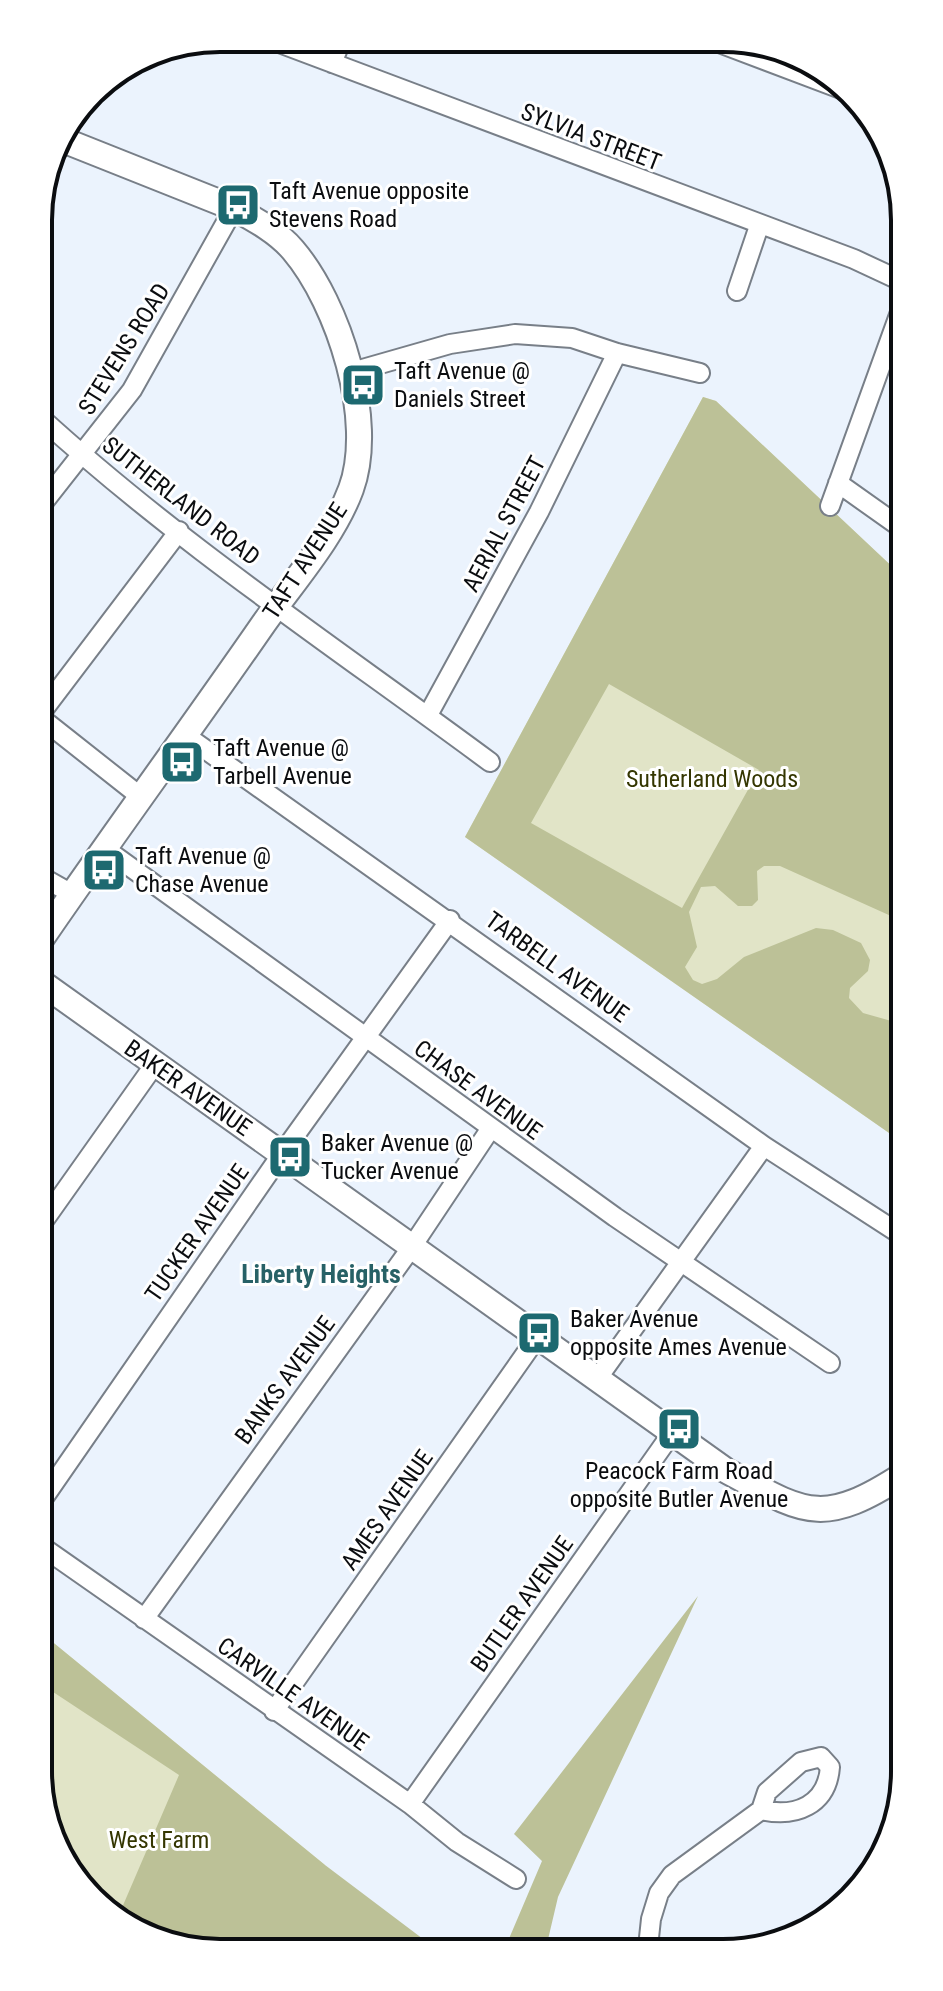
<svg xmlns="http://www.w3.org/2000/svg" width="943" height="1991" font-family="'Roboto Condensed',sans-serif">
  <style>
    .green { fill: #e1e4c7 }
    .forest { fill: #bcc197; fill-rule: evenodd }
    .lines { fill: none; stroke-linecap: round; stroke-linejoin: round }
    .minor-casing { stroke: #787f88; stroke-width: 22 }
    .tertiary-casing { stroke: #787f88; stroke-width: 28 }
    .minor { stroke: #fff; stroke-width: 18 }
    .tertiary { stroke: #fff; stroke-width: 24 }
    .labels { text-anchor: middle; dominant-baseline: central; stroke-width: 6; stroke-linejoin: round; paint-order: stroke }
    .street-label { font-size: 24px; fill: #0b0d10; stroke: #fff }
    .poi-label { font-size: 24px; fill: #0b0d10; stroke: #fff; text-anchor: start }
    .park-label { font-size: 24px; fill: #343601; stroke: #fff }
    .neighbourhood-label { font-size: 26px; font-weight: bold; fill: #276166; stroke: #fff }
    .rim { fill: none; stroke: #0b0d10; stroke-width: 4 }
  </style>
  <rect width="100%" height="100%" fill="#ebf3fd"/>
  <path class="green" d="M703,397l13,4 184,173 2,568 -437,-305z
    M44,1635l281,230 -140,85 -85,-42 -56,-89z"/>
  <path class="forest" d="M703,397l13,4 184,173 1,343 -10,-1 -111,-50h-16l-7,5 1,29 -6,6h-14l-23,-20 -14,1 -12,25 8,35 -12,20 8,13 9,4 15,-5 27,-22 72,-29 17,2 28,13 9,17 -2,11 -18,17 -1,10 14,15 39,11v118l-437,-305zM609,684l150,86 -77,138 -151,-85z
    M698,1596l-140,301 -12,51h-41l37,-87 -28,-27z
    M44,1635l281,230 110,83 -250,2 -67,-33 61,-142 -135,-89z"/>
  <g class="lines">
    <g class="minor-casing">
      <path id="minor" d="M266,38l588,221 45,21
        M714,41l135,51
        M332,63l10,-24
        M737,291l22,-65
        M352,372l98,-28 65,-10 57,4 45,15 83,20
        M40,417c139,127 299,233 450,345
        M838,483l62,44
        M830,506l69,-191
        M40,507l92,-117 102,-182
        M41,713l138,-182
        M428,715l111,-203 78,-159
        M41,718l100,79
        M185,735l579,411 139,90
        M104,848l511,369 215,146
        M42,877l30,17
        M43,1222l112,-158
        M597,1379l167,-233
        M43,1499l238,-344 169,-235
        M44,1548l366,256 47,38 59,37
        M144,1619l267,-371 80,-120
        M274,1711l264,-375
        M410,1804l262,-371
        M648,1947l3,-28 8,-26 13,-18 89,-65 6,-18 34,-30 20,-5 9,10c-3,38 -34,51 -69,43"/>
    </g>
    <g class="tertiary-casing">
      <path id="tertiary" d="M42,938c72,-105 148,-208 220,-312 30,-43 71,-88 89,-137 25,-68 -12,-185 -58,-239 -15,-18 -39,-31 -59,-42l-176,-70
        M42,983l683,487c80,43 96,58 178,5"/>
    </g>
    <use href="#minor" class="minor"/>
    <use href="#tertiary" class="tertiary"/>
  </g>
  <defs>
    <g id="bus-square" transform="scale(2.3)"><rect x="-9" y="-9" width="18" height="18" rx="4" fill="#1d6970" stroke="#fff"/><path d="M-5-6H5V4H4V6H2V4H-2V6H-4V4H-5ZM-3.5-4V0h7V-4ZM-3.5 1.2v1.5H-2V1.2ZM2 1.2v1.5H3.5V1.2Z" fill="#fff"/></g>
  </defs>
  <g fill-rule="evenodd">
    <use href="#bus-square" x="238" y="205"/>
    <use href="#bus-square" x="363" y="385"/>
    <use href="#bus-square" x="182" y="762"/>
    <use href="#bus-square" x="104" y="870"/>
    <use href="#bus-square" x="290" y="1157"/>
    <use href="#bus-square" x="539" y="1333"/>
    <use href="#bus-square" x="679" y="1429"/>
  </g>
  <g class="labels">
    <g class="street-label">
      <text transform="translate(591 137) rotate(21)">SYLVIA STREET</text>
      <text transform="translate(124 349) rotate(-58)">STEVENS ROAD</text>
      <text transform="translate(181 501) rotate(38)">SUTHERLAND ROAD</text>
      <text transform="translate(504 524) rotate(-62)">AERIAL STREET</text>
      <text transform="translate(305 561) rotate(-57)">TAFT AVENUE</text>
      <text transform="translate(557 967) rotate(36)">TARBELL AVENUE</text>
      <text transform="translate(188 1088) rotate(35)">BAKER AVENUE</text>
      <text transform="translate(478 1090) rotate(36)">CHASE AVENUE</text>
      <text transform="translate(197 1233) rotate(-55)">TUCKER AVENUE</text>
      <text transform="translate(285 1380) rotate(-54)">BANKS AVENUE</text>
      <text transform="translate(387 1510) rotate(-55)">AMES AVENUE</text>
      <text transform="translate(522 1604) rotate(-55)">BUTLER AVENUE</text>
      <text transform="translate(293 1694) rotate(35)">CARVILLE AVENUE</text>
    </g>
    <g class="poi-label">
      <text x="269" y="191">Taft Avenue opposite<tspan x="269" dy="28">Stevens Road</tspan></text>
      <text x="394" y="371">Taft Avenue @<tspan x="394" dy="28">Daniels Street</tspan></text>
      <text x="213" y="748">Taft Avenue @<tspan x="213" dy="28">Tarbell Avenue</tspan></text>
      <text x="135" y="856">Taft Avenue @<tspan x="135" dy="28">Chase Avenue</tspan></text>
      <text x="321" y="1143">Baker Avenue @<tspan x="321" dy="28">Tucker Avenue</tspan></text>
      <text x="570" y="1319">Baker Avenue<tspan x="570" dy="28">opposite Ames Avenue</tspan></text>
      <text x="679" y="1471" text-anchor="middle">Peacock Farm Road<tspan x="679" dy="28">opposite Butler Avenue</tspan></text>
    </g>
    <g class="park-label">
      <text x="712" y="779">Sutherland Woods</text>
      <text x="159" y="1840">West Farm</text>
    </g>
    <g class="neighbourhood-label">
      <text x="321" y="1274">Liberty Heights</text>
    </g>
  </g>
  <path d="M0 0H943V1991H0ZM220 52H723A168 168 0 0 1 891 220V1771A168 168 0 0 1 723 1939H220A168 168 0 0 1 52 1771V220A168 168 0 0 1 220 52Z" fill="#fff" fill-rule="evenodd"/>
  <path class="rim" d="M220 52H723A168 168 0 0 1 891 220V1771A168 168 0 0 1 723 1939H220A168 168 0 0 1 52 1771V220A168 168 0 0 1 220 52Z"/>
</svg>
